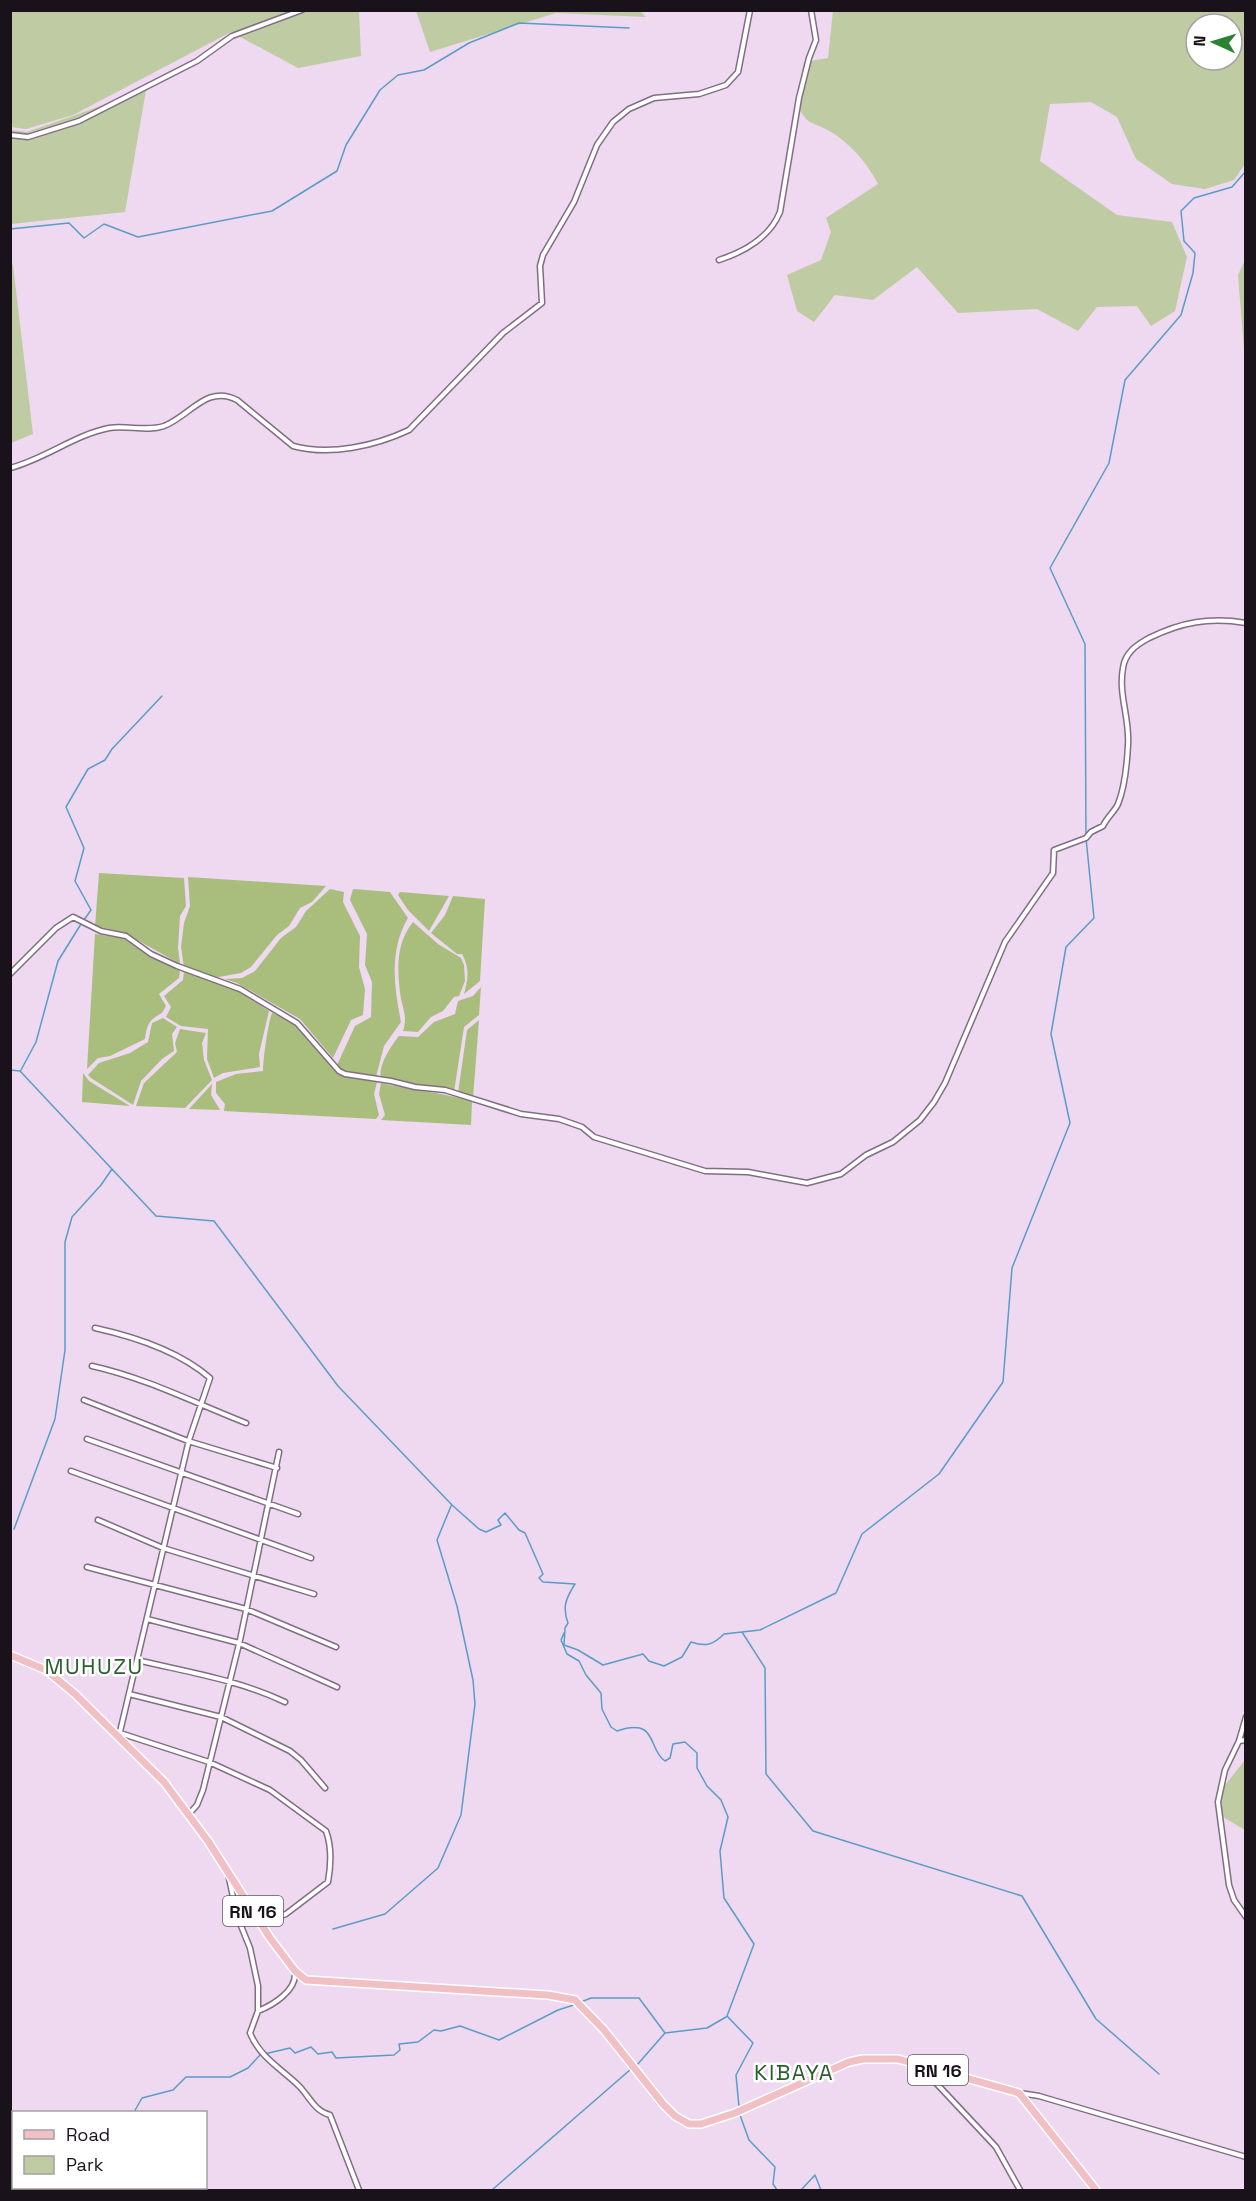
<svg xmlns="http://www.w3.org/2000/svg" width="1256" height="2201" font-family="'Space Grotesk',sans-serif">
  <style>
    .green { fill: #becba3; fill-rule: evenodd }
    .forest { fill: #a9be7c }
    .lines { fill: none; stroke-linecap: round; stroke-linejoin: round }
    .stream { stroke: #5b9cc6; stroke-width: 1.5 }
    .street-casing { stroke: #816e83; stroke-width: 7 }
    .primary-casing { stroke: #fff; stroke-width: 10 }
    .street { stroke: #fff; stroke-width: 4 }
    .primary { stroke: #f1c0c5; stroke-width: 7 }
    .labels { text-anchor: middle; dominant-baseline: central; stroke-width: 5; stroke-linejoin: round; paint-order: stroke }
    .shield { fill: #fff; stroke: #5e595f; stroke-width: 1.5 }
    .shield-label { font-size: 18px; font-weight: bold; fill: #19121a }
    .quarter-label { font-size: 22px; letter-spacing: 1.5px; fill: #29602d; stroke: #fff }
  </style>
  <rect width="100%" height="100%" fill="#eed9f1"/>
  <path class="green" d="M639,10l7,7 -90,-4 -126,39 -14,-41z
    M11,11h348l2,45 -63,12 -67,-36 -158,83 -47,14 -15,-2z
    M833,11h412v153l-11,16 -29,9 -33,-5 -36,-25 -19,-42 -26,-15 -41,2 -10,57 77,54 55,7 15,35 -12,54 -24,15 -14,-20 -40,1 -19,24 -41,-22 -79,4 -41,-46 -44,33 -38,-5 -21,27 -17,-11 -10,-36 34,-15 10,-28 -5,-14 52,-34c-10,-20 -27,-40 -47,-52 -22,-13 -20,-3 -35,-28l8,-42 24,-4zM1196,24h36v36h-36z
    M146,90l-21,122 -114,12v-94l16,2z
    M1245,260v102l-7,-87z
    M11,263l2,2 20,169 -22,9z
    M1245,1760v70l-27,-16v-20z"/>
  <path class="forest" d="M99,873l85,5 2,28 -6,10 -2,32 2,16 -57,-32 -28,-6z
    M188,877l138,9 -14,16 -12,6 -11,18 -12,9 -26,32 -10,6 -28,5 -29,-11 -3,-20 3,-24 6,-17z
    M330,889l14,3 -1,10 17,34 -1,31 6,22 -2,26 -12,5 -18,38 -33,-39 -63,-36 -12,-4 17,-1 13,-7 26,-33 15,-11 10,-16z
    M353,889l37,3 18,26c-19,32 -14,69 -7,104l-17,24 -8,31 -34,-7 -5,-5 18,-39 16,-9 1,-35 -7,-17 2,-31 -17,-34z
    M400,892l49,4 -20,35 -21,-21 -10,-15z
    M453,896l32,3 -5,82 -16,13c4,-16 6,-25 -2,-40h-5l-26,-21 14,-18z
    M413,922l25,22 23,14 3,7 1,16 -6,15 -5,1 -11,14 -12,6 -13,15 -15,-1c4,-12 1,-20 -2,-32 -4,-27 -6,-55 12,-77z
    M95,934l27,4 58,32 -1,8 -20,16 7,12 -4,7c-13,7 -15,11 -17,26l-35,17 -12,2 -11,11z
    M184,971l48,16 37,24 -10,43 1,13 -37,6 -9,5 -7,-19 1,-30 -27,-3 -15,-9 5,-10 -7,-11 19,-16z
    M481,987l-2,28 -15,12 -10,65 -8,-4 -65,-9c-3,-14 10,-33 18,-43l19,1 16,-15 21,-8 3,-13 15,-5z
    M272,1013l25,10 43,52 37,7 -3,12 5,21 -3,4 -152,-8 1,-7 -9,-11v-11l20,-8 27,-3c0,-12 5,-48 9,-58z
    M163,1018l14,9 -5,7 2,17 -12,8 -21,22 -8,24 -42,-27 -3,-3 11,-12 31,-10 18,-11 4,-19z
    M479,1020l-6,78 -15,-5 9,-63z
    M180,1029l26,4 -4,10 2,17 8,20 -27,28 -49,-2 8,-23 33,-31 -2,-9z
    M83,1073l6,8 41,25 -48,-4z
    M381,1083c30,7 61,9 91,19l-1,23 -90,-5 4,-5 -6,-21z
    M212,1084l-1,11 9,15 -31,-1z"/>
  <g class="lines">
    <path class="stream" d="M10,229l59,-6 15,15 20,-14 34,13 134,-26 65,-40 9,-26 34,-55 18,-15 26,-5 45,-27 50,-20 110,5
      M84,920l7,-10 -16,-29 9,-33 -18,-41 22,-38 17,-9 7,-11 50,-53
      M10,1070l10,1 136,145 58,5 124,165 114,119 27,24 7,3 15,-7 -3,-5 7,-7 14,17 6,3 18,41 -4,4 4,4 32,2c-9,14 -13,23 -7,39l-3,5
      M21,1070l15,-28 22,-81 23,-37
      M14,1529l41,-110 10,-69v-108l7,-25 29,-32 11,-16
      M565,1629l-1,16 14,5 25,15 40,-11 6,7 15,5 18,-9 9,-15c15,5 22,3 33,-8l36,-4 76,-37 26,-59 77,-60 64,-92 9,-114 58,-145 -19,-89 15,-87 28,-29 -8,-80 -1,-194 -35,-76 59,-105 16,-83 56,-65 12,-42 2,-20 -11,-12 -3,-30 13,-13 38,-11 14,-16
      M742,1632l23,36 1,106 47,57 209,65 74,123 63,55
      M564,1633l-3,7 6,14 12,7 7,14 15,18 1,16 9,18 6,4c42,-14 30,18 48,30l5,-3 3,-14 12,-2 12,11v15l10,18 14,14 7,17 -8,34 4,47 30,46 -27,72 26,27 -17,32 3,32
      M333,1929l52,-15 53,-46 23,-53 14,-111 -2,-24 -16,-74 -20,-66 14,-34
      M581,2002l10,-4h48l26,35
      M637,2065l28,-32 42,-5 19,-11
      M134,2112l8,-14 31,-8 13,-13h44l18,-9 12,-13 30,-7 5,5 16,-6 7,7 14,-2 4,6 58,-3 6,-5 -1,-6 19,-2 16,-12 7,1 19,-5 39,14 59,-30 19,-6
      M740,2115l9,25 26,27 -2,17 4,6
      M111,2190l2,-2
      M492,2190l139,-121
      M801,2190l14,-15 6,15"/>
    <g class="street-casing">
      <path id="street" d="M10,135l18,2 51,-16 118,-60 35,-25 70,-26
        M719,260c25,-8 51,-23 61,-48l19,-114 10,-40 7,-18 -5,-30
        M10,468c35,-9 64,-33 99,-40 18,-3 38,4 55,-2 26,-10 43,-42 73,-26l56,46c37,10 82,0 116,-16l94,-97 39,-30 -2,-37 3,-11 31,-53 23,-57 16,-23 16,-13 25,-11 45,-4 27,-9 12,-13 12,-62
        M10,974l46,-46 17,-11 28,14 25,5 25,18 26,12 63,23 57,34 42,48 6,3 46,7 24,6 30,3 76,24 38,5 23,8 12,10 111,34 43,1 59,11
        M807,1183l34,-9 25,-19 27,-13 27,-22 14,-18 11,-19 60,-141 48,-69 1,-23 32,-12 5,-6 12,-6c4,-9 12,-15 15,-22 7,-17 9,-40 10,-59 2,-26 -10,-51 -5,-77 2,-15 13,-23 26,-30 33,-16 60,-21 97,-15
        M95,1328c41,9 84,23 115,50l-21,62 -70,296
        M92,1366c54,12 103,37 154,57
        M84,1400l104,41 89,27
        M87,1439l211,75
        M71,1471l240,87
        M98,1520l65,28 151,46
        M87,1567l159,42 90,38
        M147,1619l92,24 98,44
        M137,1660c50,12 102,20 148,42
        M129,1694l92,23 69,34 11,9 24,28
        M1246,1717l-7,24 -14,29 -7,32 11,83 5,15 12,17
        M120,1733l89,29 61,28 56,41c6,16 5,34 2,51l-42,32 -25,9
        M1239,1741l7,-1
        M189,1814l8,-9 6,-15 37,-150 39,-188
        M229,1878l8,38 13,32 8,38v25l-8,22c10,25 32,36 50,54 10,11 15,24 30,28l29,75
        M258,2011c15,-6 38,-20 37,-38
        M921,2067l75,80 24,43
        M1020,2093l19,3 207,61"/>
    </g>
    <g class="primary-casing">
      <path id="primary" d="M10,1655l36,15 29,24 89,88 44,59 62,97 25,33 11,9 242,15 27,5 29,30 59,74 12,12 14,8h12l34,-11 114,-51 14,-3h35l121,34 77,97"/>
    </g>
    <use href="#street" class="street"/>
    <use href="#primary" class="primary"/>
  </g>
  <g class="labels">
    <g class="shield">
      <rect x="223" y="1896" width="60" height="30" rx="4.5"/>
      <rect x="908" y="2055" width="60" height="30" rx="4.5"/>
    </g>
    <g class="shield-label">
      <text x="253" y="1911">RN 16</text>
      <text x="938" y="2070">RN 16</text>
    </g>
    <g class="quarter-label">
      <text x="94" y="1666">MUHUZU</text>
      <text x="794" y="2072">KIBAYA</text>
    </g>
  </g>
  <rect width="1256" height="2201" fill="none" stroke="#19121a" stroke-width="24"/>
  <rect x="12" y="2111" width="195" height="78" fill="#ffffff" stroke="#a3a0a3" stroke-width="1.5"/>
  <rect x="24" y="2130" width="30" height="9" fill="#f1c0c5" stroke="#a3a0a3" stroke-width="1.5"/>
  <text x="66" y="2141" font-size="18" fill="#19121a">Road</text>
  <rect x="24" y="2156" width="30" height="18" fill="#becba3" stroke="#a3a0a3" stroke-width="1.5"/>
  <text x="66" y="2171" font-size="18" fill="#19121a">Park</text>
  <g transform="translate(1214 42) rotate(274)"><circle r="28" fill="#ffffff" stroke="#a3a0a3" stroke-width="1.5"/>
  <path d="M0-4.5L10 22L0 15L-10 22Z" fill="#298333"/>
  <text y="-9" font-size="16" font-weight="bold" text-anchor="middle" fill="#19121a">N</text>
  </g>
</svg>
